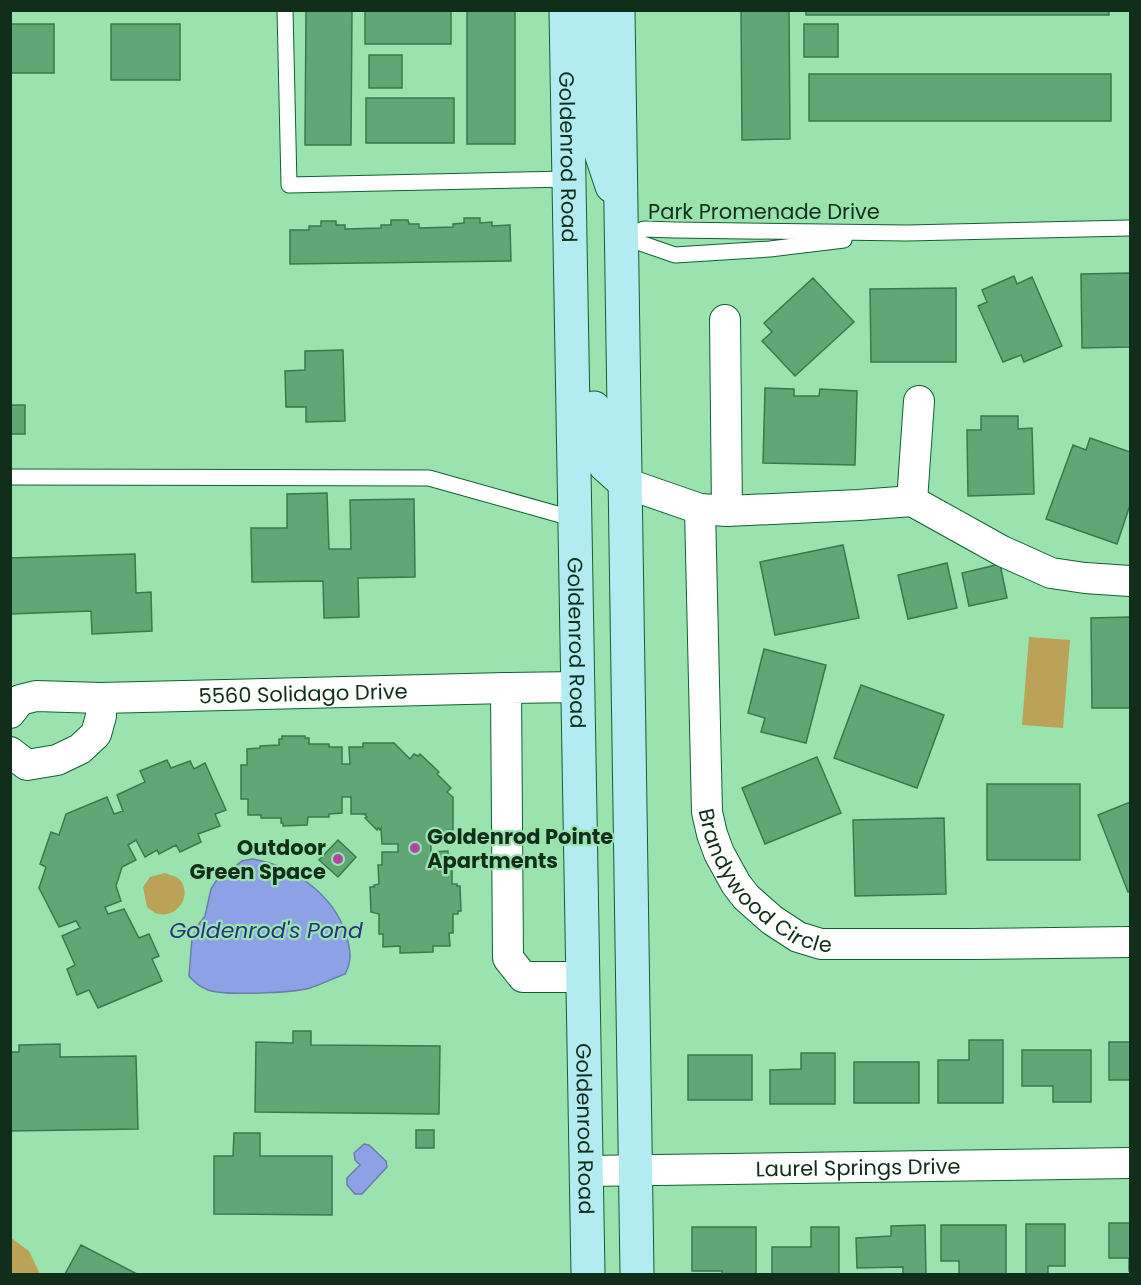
<svg xmlns="http://www.w3.org/2000/svg" width="1141" height="1285" font-family="Poppins,sans-serif">
  <style>
    .green { fill: #bba256 }
    .water { fill: #8fa1e6; stroke: #697ea9; stroke-width: 1.5 }
    .building { fill: #61a775; stroke: #347c4c; stroke-width: 1.5 }
    .lines { fill: none; stroke-linecap: round; stroke-linejoin: round }
    .lane-casing { stroke: #116032; stroke-width: 17 }
    .street-casing { stroke: #116032; stroke-width: 32 }
    .secondary-casing { stroke: #116032; stroke-width: 35 }
    .lane { stroke: #fff; stroke-width: 15 }
    .street { stroke: #fff; stroke-width: 30 }
    .secondary { stroke: #b2ebf2; stroke-width: 33 }
    .poi-dot { fill: #b146a6; stroke: #9ae3ae; stroke-width: 2 }
    .labels { text-anchor: middle; dominant-baseline: central; stroke-width: 4.5; stroke-linejoin: round; paint-order: stroke }
    .street-label { font-size: 21px; fill: #102e1a; stroke: #9ae3ae }
    .poi-label { font-size: 21px; font-weight: bold; fill: #102e1a; stroke: #9ae3ae; text-anchor: start }
    .water-label { font-size: 22px; font-style: italic; fill: #283281; stroke: #9ae3ae }
  </style>
  <rect width="100%" height="100%" fill="#9ae3ae"/>
  <path class="green" d="M1029,637l41,3 -7,88 -41,-3z
    M165,873c4,2 11,3 14,6 14,14 0,39 -20,35 -4,0 -9,-5 -12,-7l-4,-20 7,-10z
    M10,1237l19,14 11,23h-29z"/>
  <path class="water" d="M252,859c40,6 81,35 94,75 4,15 7,25 -1,40 -11,4 -23,10 -35,14 -18,5 -85,8 -102,2 -8,-3 -14,-8 -19,-14l3,-38 7,-14 6,-8 6,-27 5,-8 26,-20z
    M364,1144l5,1 17,16 1,6 -25,27h-7l-8,-9v-7l13,-13 -5,-5 -1,-7z"/>
  <path class="building" d="M306,10h46l-1,135h-46z
    M365,10h86v34h-86z
    M467,10h48v134h-48z
    M741,10h48l1,129 -48,1z
    M806,10h303v5h-303z
    M10,24h44v49h-44z
    M111,24h69v56h-69z
    M804,24h34v33h-34z
    M369,55h33v33h-33z
    M809,74h302v47h-302z
    M366,98h88v45h-88z
    M464,218h16v5l12,-1v4l18,-1 1,36 -221,3v-34h19v-4h12v-5h15v4h9v4l36,-1v-3h10v-5h17l1,4h10v4l34,-1v-3l11,-1z
    M1130,273v74l-48,1 -1,-74z
    M1014,276l3,8 15,-7 30,69 -38,16 -3,-7 -18,7 -25,-56 9,-4 -5,-12z
    M813,278l41,44 -59,54 -33,-35 10,-9 -8,-9z
    M956,288v74h-85l-1,-73z
    M343,350l2,71 -39,1v-15h-20l-1,-36 20,-1v-19z
    M765,388l29,1v7h25l1,-7 37,2 -2,74 -92,-2z
    M10,405h15v29h-15z
    M981,416h37v13l14,-1 2,66 -66,2 -1,-66h14z
    M1090,438l40,14v53l-13,39 -71,-25 27,-74 13,5z
    M327,493l2,56h22l-1,-49 64,-1 1,78 -57,1 1,39 -35,1 -1,-37 -71,1 -1,-54h36v-34z
    M843,545l16,73 -84,17 -15,-73z
    M135,554l1,39 15,-1 1,39 -60,3 -1,-23 -81,3v-56z
    M947,563l10,45 -49,11 -10,-44z
    M1000,564l7,34 -38,8 -7,-33z
    M1130,617v91h-38l-1,-90z
    M764,649l62,16 -20,78 -45,-11 4,-14 -17,-5z
    M861,685l83,30 -27,73 -83,-30z
    M282,736h23v2h4v6h20v3h13v17h8l-1,-17h14v-4h31l16,16 4,-5 4,2 2,-2 19,18 -2,2 14,14 -4,4 6,5v33h-5v12l-17,1v9l17,-1v13h4v20h5v2h3l1,25h-3v3h-5v19h-4l1,13h-17v6l-33,1v-7l-17,1v-13h-4v-20l-8,-2 -1,-25h4v-2l5,-1 -1,-19h4v-13h16v-8h-16l-1,-16 -1,2 -2,-2 -1,2 -12,-12 2,-1 -2,-2 1,-1h-15v-17h-9v16l-13,1v3h-21l-1,8 -24,1v-3h-2v-5h-20v-3h-13v-16h-7v-34h6v-16l13,-1v-2l19,-1v-6h3z
    M817,757l24,56 -76,31 -23,-56z
    M167,760l4,8 19,-7 4,8 11,-6 21,47 -11,4 5,12 -22,8 3,8 -21,10 -4,-7 -17,9 -2,-4 -12,7 -9,-17 -8,5 8,15 -14,7 -6,19 5,15 -16,6 3,7 16,-5 15,29 10,-4 10,22 -7,3 10,22 -64,27 -9,-18 -12,5 -10,-26 8,-4 -13,-29 18,-8 -4,-7 -17,6 -20,-39 7,-21 -6,-3 11,-32 8,3 7,-21 41,-17 7,17 9,-3 -6,-16 28,-13 -5,-11z
    M987,784h93v76h-93z
    M1130,802v89l-2,1 -30,-77z
    M944,818l2,76 -91,2 -2,-76z
    M338,840l18,17 -18,20 -19,-17z
    M293,1031h18v14l129,1 -1,68 -184,-2 1,-70 37,1z
    M969,1040h34v63h-65v-43h31z
    M1109,1042h21v38h-21z
    M60,1044v13l76,-1 2,73 -128,2v-79h9v-7z
    M1022,1050h69v52h-38v-16h-31z
    M801,1053h34v51h-65v-34l31,-1z
    M688,1055h64v45h-64z
    M854,1062h65v41h-65z
    M416,1130h18v18h-18z
    M234,1133h26v23h72v59l-118,-1v-58h19z
    M1109,1223h21v48h-1v-13h-20z
    M1026,1224h39v42h-17v8h-22z
    M925,1225l1,49h-23v-7l-46,1 -1,-30 35,-2v-10z
    M941,1225h65v49h-47v-13h-18z
    M692,1227h64v47h-34v-3h-30z
    M811,1227h28v47h-67v-27h39z
    M81,1245l56,29h-72z"/>
  <g class="lines">
    <g class="lane-casing">
      <path id="lane" d="M285,10l4,175 281,-6
        M623,237l21,-8 31,1 232,3 223,-5
        M623,237l52,18 95,-6 74,-9
        M10,477l419,1 146,41"/>
    </g>
    <g class="street-casing">
      <g id="street">
        <path d="M725,320l2,191"/>
        <path d="M625,483l75,26 27,2 132,-6 53,-4 90,50 49,22 34,5 45,3"/>
        <path d="M912,501l7,-100"/>
        <path id="s1" d="M700,509l7,303 5,22 7,19 17,31 10,13 26,23 26,17 23,7h150l159,-2"/>
        <path d="M578,687l-72,1 2,270 15,19h60"/>
        <path id="s2" d="M10,713l10,-13 16,-4 65,2 405,-10"/>
        <path d="M10,752l17,13 30,-5 23,-11 16,-15 5,-18v-18"/>
        <path id="s3" d="M586,1171l544,-8"/>
      </g>
    </g>
    <g class="secondary-casing">
      <g id="secondary">
        <path id="s4" d="M566,10l22,1264"/>
        <path d="M593,10l1,122 18,54"/>
        <path d="M618,10l19,1264"/>
        <path d="M594,408v39l11,18 20,18"/>
      </g>
    </g>
    <use href="#lane" class="lane"/>
    <use href="#street" class="street"/>
    <use href="#secondary" class="secondary"/>
  </g>
  <g class="poi-dot">
    <circle cx="415" cy="848" r="6"/>
    <circle cx="338" cy="859" r="6"/>
  </g>
  <g class="labels">
    <g class="street-label">
      <text stroke="none"><textPath href="#s4" startOffset="147">Goldenrod Road</textPath></text>
      <text x="764" y="211">Park Promenade Drive</text>
      <text stroke="none"><textPath href="#s4" startOffset="633">Goldenrod Road</textPath></text>
      <text stroke="none"><textPath href="#s2" startOffset="300">5560 Solidago Drive</textPath></text>
      <text stroke="none"><textPath href="#s1" startOffset="399">Brandywood Circle</textPath></text>
      <text stroke="none"><textPath href="#s4" startOffset="1119">Goldenrod Road</textPath></text>
      <text stroke="none"><textPath href="#s3" startOffset="272">Laurel Springs Drive</textPath></text>
    </g>
    <g class="poi-label">
      <text x="427" y="836">Goldenrod Pointe<tspan x="427" dy="24">Apartments</tspan></text>
      <text x="326" y="847" text-anchor="end">Outdoor<tspan x="326" dy="24">Green Space</tspan></text>
    </g>
    <g class="water-label">
      <text x="266" y="930">Goldenrod's Pond</text>
    </g>
  </g>
  <rect width="1141" height="1285" fill="none" stroke="#102e1a" stroke-width="24"/>
</svg>
